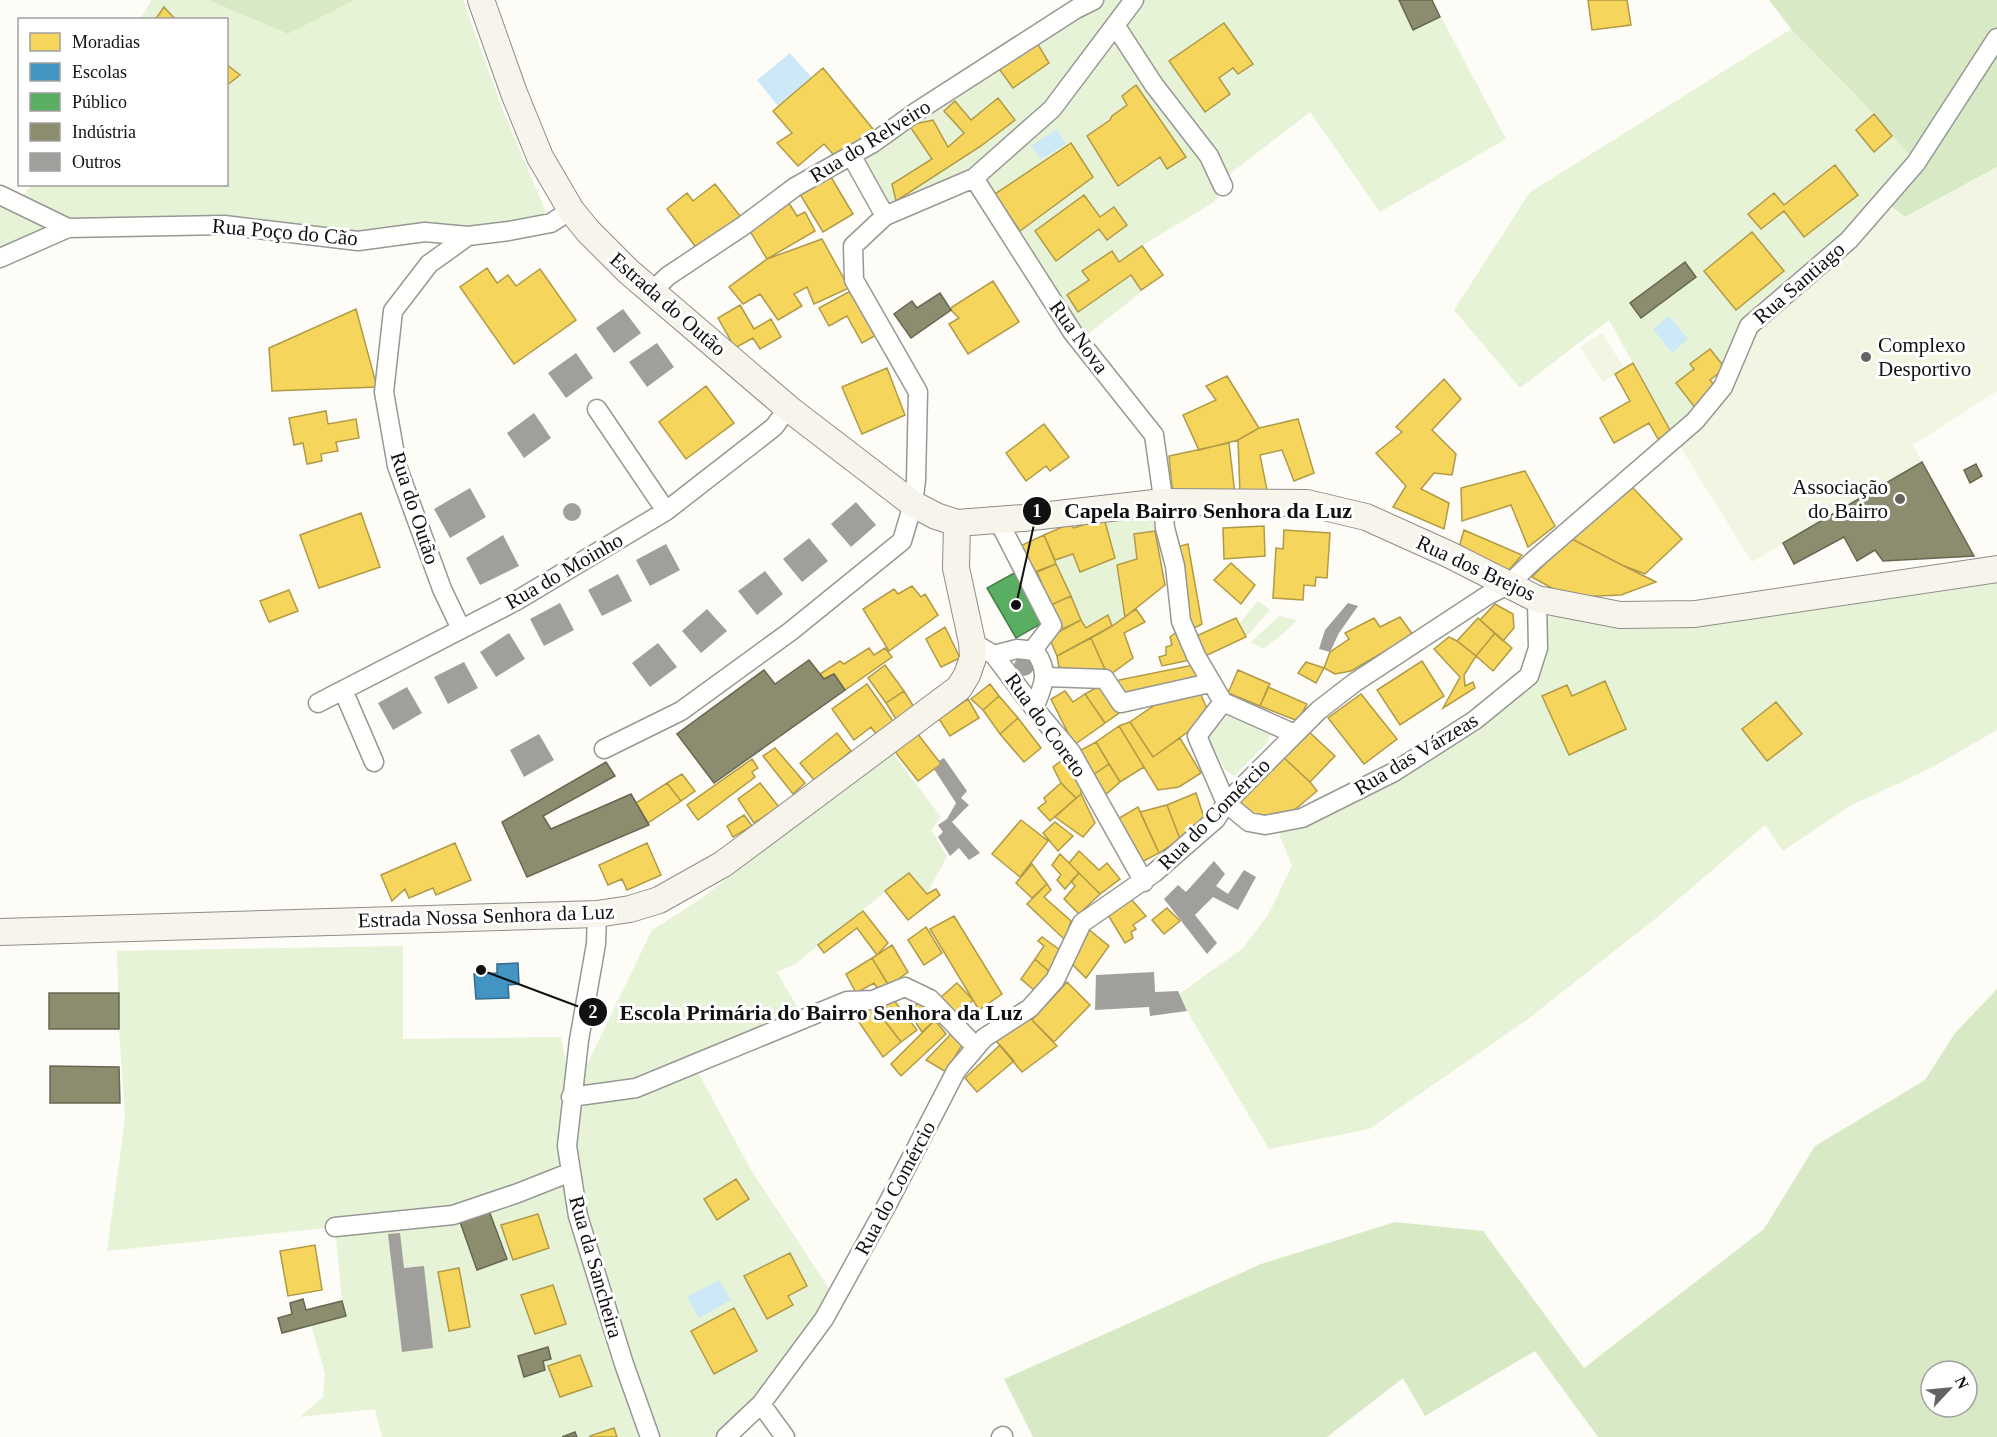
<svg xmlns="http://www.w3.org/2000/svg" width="1997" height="1437" font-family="'Times New Roman',serif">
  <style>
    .green { fill: #e7f3d7; fill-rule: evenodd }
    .forest { fill: #d8eac5; fill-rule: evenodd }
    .pitch { fill: #f0f6e1 }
    .water { fill: #cde8f7 }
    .homes { fill: #f6d55c; stroke: #b19a46; stroke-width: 1.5 }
    .schools { fill: #4393c3; stroke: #346c8e; stroke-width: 1.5 }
    .public { fill: #5aae61; stroke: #447f49; stroke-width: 1.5 }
    .industry { fill: #8c8c6e; stroke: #676752; stroke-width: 1.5 }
    .building { fill: #a19f9c }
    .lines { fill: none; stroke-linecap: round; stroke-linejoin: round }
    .street-casing { stroke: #979795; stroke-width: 21 }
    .secondary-casing { stroke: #8e8d8b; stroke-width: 28 }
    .street { stroke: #fffffe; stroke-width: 18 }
    .secondary { stroke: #f6f4eb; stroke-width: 26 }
    .poi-dot { fill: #646362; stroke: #fff; stroke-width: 2 }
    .labels { text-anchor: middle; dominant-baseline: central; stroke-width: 6; stroke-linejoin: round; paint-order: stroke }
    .street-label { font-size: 21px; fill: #111; stroke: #fff }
    .poi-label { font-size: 21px; fill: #111; stroke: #fff; text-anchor: start }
    .leader { fill: none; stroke: #111; stroke-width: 2 }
    .callout-dot { fill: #111; stroke: #fff; stroke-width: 2 }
    .mark-label { font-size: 18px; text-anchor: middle; font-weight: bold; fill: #fff }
    .callout-label { font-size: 22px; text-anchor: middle; font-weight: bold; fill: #111; stroke: #fff; stroke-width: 6; stroke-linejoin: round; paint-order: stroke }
  </style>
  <rect width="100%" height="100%" fill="#fdfcf7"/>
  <path class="green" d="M152,0h60l76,34 67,-34h108l41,113 45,106 -191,22 -134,-16 -156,3 -68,30v-63l18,9 13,-19 195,-1v-164l-86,-1z
    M1094,0h338l74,139 -126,73 -70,-100 -79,61 -17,29 -71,43 20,30 -84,66 -105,-163 -89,38 -34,-61z
    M1791,29l83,85 42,49 -193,224 -52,45 -62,-112 -89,68 -66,-78 76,-118z
    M1150,504l5,27 -21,3 6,24 -23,7 8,52 -13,9 -4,-11 -22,13 -31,-68 18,-6 7,18 35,-14 -11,-40z
    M1997,580v150l-66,38 -83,39 -65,44 -18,-26 -105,90 -132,104 -159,110 -100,20 -77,-129 -13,-26 63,-45 26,-34 24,-49 -17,-42 200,-104 70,-72 3,-31 13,-3z
    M1258,601l12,9 -24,27 -7,-13z
    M1279,616l18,4 -13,13 -21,16 -12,-7z
    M1231,712l40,21 -4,10 -33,33 -9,-6 -18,-32z
    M891,751l50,66 -10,13 16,26 -20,38 -18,-21 -115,92 -17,7 27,47 -110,46 57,105 85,129 -110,138h-344l-7,-28 -75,8 23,-20 2,-24 -14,-48 35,-9 -4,-15 -7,-74 -228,24 18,-133 -6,-89 -2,-78 286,-5v93l158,-2 11,59 80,-166 47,-30zM736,1179l13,20 -32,21 -13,-21zM389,1235l15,33 29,80 -31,3zM458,1268l11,59 -20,4 -11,-59z"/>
  <path class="forest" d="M209,0h146l-67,34z
    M1769,0h228v167l-92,50 -22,-16 33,-38 -42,-49 -83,-85z
    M1997,989v448h-399l-63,-86 -110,65 -22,-38 -76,59h-294l-29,-58 257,-115 134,-42 88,9 101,137 180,-139 51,-83 110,-66 30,-47zM1931,1371h36v36h-36z"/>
  <path class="pitch" d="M1997,167v224l-84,54 9,17 -170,100 -81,-130 24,-11 54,-95 134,-125 23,16z
    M1602,333l22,35 -21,14 -23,-35z"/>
  <path class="water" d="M790,53l22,25 -34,28 -21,-26z
    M1057,129l9,15 -25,15 -10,-13z
    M1669,316l19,23 -16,14 -19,-24z
    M719,1280l12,20 -32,18 -12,-21z"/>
  <path class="homes" d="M1588,0h39l4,25 -39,5z
    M164,7l11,12 1,1h-21z
    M1224,23l29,41 -15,10 -5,-6 -14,10 11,16 -25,18 -36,-51z
    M1036,41l13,22 -36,25 -16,-22z
    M226,64l14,11 -14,11z
    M823,68l50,61 -33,33 -16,-18 -26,22 -21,-23 15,-10 -19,-22z
    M1136,85l50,72 -19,12 -7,-12 -42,29 -31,-50 23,-16 2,-4 15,-11 -5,-9z
    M998,98l17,22 -34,26 -85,55 -4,-17 40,-25 -23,-34 24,-5 15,27 16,-14 -20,-22 11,-10 16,19z
    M1874,114l18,22 -18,16 -18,-22z
    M1071,143l22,34 -73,54 -25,-37z
    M1835,165l23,30 -54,42 -20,-26 -23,18 -13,-15 26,-21 10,12z
    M828,172l25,42 -30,18 -25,-41z
    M715,184l26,33 -43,33 -31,-41 20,-16 6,8z
    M1084,195l16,22 14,-10 13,18 -20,15 -8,-11 -43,32 -21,-30z
    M787,200l10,16 8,-4 10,19 -48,28 -19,-31z
    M1752,232l32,39 -48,39 -32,-39z
    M822,239l27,49 -35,16 -7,-17 -13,7 8,12 -24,14 -18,-26 -17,10 -14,-17 38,-28z
    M1142,246l21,29 -22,15 -10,-15 -53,37 -11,-17 22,-15 -7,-9 30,-20 7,11z
    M487,268l10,15 11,-8 8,11 24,-17 36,51 -62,44 -54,-77z
    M993,281l26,41 -51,32 -19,-30 10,-6 -8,-8 1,-3z
    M854,289l24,45 -16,9 -15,-27 -18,10 -10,-18z
    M740,305l14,24 17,-10 10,18 -21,12 -7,-11 -18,10 -17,-30z
    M356,309l21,78 -105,4 -3,-43z
    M1710,349l15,19 -15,12 9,11 -23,18 -20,-26 18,-14 -4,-5z
    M1633,363l38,69 -13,7 -9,-16 -35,20 -14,-25 30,-17 -15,-27z
    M887,368l18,47 -43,19 -20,-47z
    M1227,376l32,52 -21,12 -39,10 -16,-35 33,-15 -10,-14z
    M1444,379l17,20 -29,31 24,24 -4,21 -18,-2 -13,16 28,14 -5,26 -51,-22 13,-21 -30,-33 26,-21 -6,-5z
    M706,386l28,37 -48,36 -27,-37z
    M326,411l2,13 28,-5 3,19 -23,4 2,9 -17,3 1,7 -15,3 -4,-21 -9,2 -5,-27z
    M1298,419l16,54 -20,8 -12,-31 -22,5 7,35 -27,3 -2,-53 21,-12z
    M1044,424l25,33 -19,14 -4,-5 -20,15 -20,-28z
    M1229,443l6,51 -55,2 -8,-9 -3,-31z
    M1525,471l30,55 -27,21 -17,-42 -49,16 -1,-33z
    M1629,484l53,55 -37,35 -23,-9 -52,-27z
    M361,513l19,54 -61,21 -19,-53z
    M1104,518l11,40 -35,14 -7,-18 -18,6 -11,-25 25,-11 5,4z
    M1264,526l1,30 -41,3 -1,-31z
    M1284,530l46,3 -3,45 -11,-1 -1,9 -11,-1 -1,15 -30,-2 3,-50 7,1z
    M1464,530l58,25 -14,16 -49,-24z
    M1155,531l10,54 -40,32 -8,-52 20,-6 -3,-25z
    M1044,535l12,29 -24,9 -12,-27z
    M1570,538l52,27 34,17 -35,13 -48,2 -16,-6 -25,-14z
    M1188,544l14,80 -12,6 -13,-83z
    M1231,563l24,22 -14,19 -27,-24z
    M1056,564l15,32 -20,9 -14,-33z
    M912,586l9,11 4,-3 13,21 -49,36 -26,-42 31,-20 4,5z
    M289,590l9,21 -29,11 -9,-21z
    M1071,596l10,24 -18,9 -12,-24z
    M1495,604l18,10 1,14 -11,13 -23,-21z
    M1136,609l9,13 -21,11 9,25 -25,18 -17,-38 21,-12z
    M1108,615l4,11 -55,30 -8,-19 32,-17 5,8z
    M1400,617l13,18 -62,36 -16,3 -11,-6 6,-16 19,-13 -4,-6 29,-15 6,9z
    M1236,618l10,19 -43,20 -9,-20z
    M1478,618l17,15 -19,23 -19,-15z
    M945,627l15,31 -19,9 -15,-28z
    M1178,631l12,29 -28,6 -3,-9 7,-2v-8l6,-2 -2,-8z
    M1495,633l17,15 -19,23 -17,-15z
    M1449,637l8,4 19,15 -12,19 1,11 8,-4 2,6 -32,20 17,-31 -26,-28z
    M1091,638l17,38 -49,-9 -2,-11z
    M869,648l5,7 11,-7 7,9 -47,33 -11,-16 -10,5 -4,-5 20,-13 4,3z
    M1422,661l22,35 -44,29 -23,-35z
    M1306,662l18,6 -8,15 -18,-10z
    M885,665l19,26 -18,12 -18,-25z
    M1193,665l5,17 -80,15 -4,-16z
    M1238,670l32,14 -10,22 -32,-13z
    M1605,681l21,48 -57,26 -27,-59 25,-11 5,11z
    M867,684l26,37 -17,13 -5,-7 -17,13 -22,-31z
    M990,684l9,12 -16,14 -12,-11z
    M1103,684l19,27 -17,12 -20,-29z
    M1268,687l39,17 -9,17 -38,-15z
    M1198,688l12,28 -57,41 -23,-35 41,-28z
    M904,691l10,16 -18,12 -10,-16z
    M1065,691l8,11 12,-8 20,29 -31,22 -23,-46z
    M1361,694l36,45 -33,25 -36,-46z
    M999,696l19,22 -18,16 -17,-24z
    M968,699l11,19 -29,18 -11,-17z
    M1776,702l26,32 -35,27 -25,-32z
    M1018,718l23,30 -17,14 -24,-28z
    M1130,722l23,35 27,-19 21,35 -22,14 -21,3 -39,-64z
    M1119,726l25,41 -24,15 -24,-40z
    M1307,730l28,26 -25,26 -28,-26z
    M837,733l14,18 -37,29 -14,-17z
    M917,733l24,31 -23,17 -25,-32z
    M1096,742l13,22 -16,11 -14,-24z
    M775,748l30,35 -12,11 -30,-38z
    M1282,756l28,26 7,9 -19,16 -12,8 -32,3 -16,-19z
    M1065,758l16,26v10l-5,4 -15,-15 -8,-16z
    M752,759l6,9 -6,4 3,5 -57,43 -11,-15z
    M1109,764l11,18 -16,14 -11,-21z
    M682,774l13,17 -14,10 -14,-18z
    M667,783l14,18 -33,22 -12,-20z
    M760,783l19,24 -25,16 -16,-24z
    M1061,783l15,15 -26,23 -12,-13 8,-6 -2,-4z
    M1196,793l9,27 -25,19 -13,-34z
    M1081,794l14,29 -12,14 -28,-20z
    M1167,805l13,34 -21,14 -19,-41z
    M1138,807l21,46 -19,10 -24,-43z
    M744,815l8,11 -19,11 -6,-11z
    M1021,820l27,21 -28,36 -28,-23z
    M1055,822l18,14 -15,15 -15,-18z
    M455,843l16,37 -35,15 -3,-7 -24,10 -4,-9 -13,12 -11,-26z
    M647,843l14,32 -34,15 -5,-11 -14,6 -9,-20z
    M1079,851l20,19 8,-7 13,16 -20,15 -31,-31z
    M1060,854l19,19 -14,16 -8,-9 4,-5 -9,-10z
    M1032,864l15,20 -15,14 -16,-15z
    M909,873l18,21 9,-5 4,6 -32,25 -23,-29z
    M1079,873l21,21 -21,20 -15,-15 11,-13 -4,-5z
    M1047,884l4,6 -7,7 27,24 -6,19 -38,-36z
    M1131,899l15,17 -13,9 3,4 -5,3 2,6 -8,5 -17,-28z
    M1167,908l13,13 -16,13 -12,-14z
    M863,911l25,32 -11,12 -20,-27 -33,25 -6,-8z
    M954,916l48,78 -23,16 -49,-81z
    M926,927l16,26 -18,12 -16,-25z
    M1088,929l21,17 -23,32 -15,-15z
    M1042,937l18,13 -10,22 -15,-13 9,-13 -6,-5z
    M892,945l16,27 -19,14 -17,-28z
    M872,958l17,28 -10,5 -5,-8 -18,10 -10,-19z
    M1035,959l15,13 -15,19 -14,-12z
    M1067,982l23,23 -36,37 -22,-22z
    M957,983l16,17 -16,16 -16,-19z
    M893,999l24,31 -16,12 -20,-26 8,-6 -6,-7z
    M921,1001l14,19 -13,12 -14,-21z
    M871,1007l10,9 20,26 -18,15 -27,-39z
    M1029,1017l28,29 -35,26 -26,-31z
    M935,1020l11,14 -45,42 -10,-12z
    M953,1032l9,13 -16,27 -20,-12z
    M1000,1045l14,16 -37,31 -12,-14z
    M736,1179l13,20 -32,21 -13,-21z
    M538,1214l11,34 -36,12 -12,-35z
    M315,1245l7,45 -34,6 -8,-45z
    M790,1253l17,33 -19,10 5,9 -26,14 -23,-43z
    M459,1268l11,59 -21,4 -11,-59z
    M553,1285l13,39 -31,10 -14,-39z
    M734,1308l23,43 -43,23 -23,-43z
    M580,1355l12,31 -32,11 -12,-31z
    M614,1428l3,9h-27v-1z"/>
  <path class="schools" d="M518,963l1,21 -11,1 1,13 -33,1 -2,-25 23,-1v-9z"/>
  <path class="public" d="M1016,572l28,50 -28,16 -29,-50z"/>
  <path class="industry" d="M1399,0h33l8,17 -27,13z
    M1685,262l11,15 -55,41 -11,-15z
    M940,293l11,17 -40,28 -17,-24 18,-13 5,7z
    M1922,462l52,94 -91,5 -8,-11 -18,11 -13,-24 -50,27 -11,-21z
    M1976,464l6,12 -12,7 -6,-13z
    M809,660l15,19 10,-5 11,16 -131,93 -37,-49 87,-64 11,14z
    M606,762l9,14 -72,40 8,13 80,-35 18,31 -122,52 -25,-55z
    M49,993h70v36h-70z
    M50,1066l69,1 1,36h-70z
    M488,1208l19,51 -30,11 -18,-51z
    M303,1299l3,11 36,-9 4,15 -64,17 -4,-15 14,-4 -2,-11z
    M548,1347l3,12 -8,2 2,9 -21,7 -6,-21z
    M575,1432l2,5h-15z"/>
  <path class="building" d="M623,309l18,24 -27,20 -18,-25z
    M657,343l17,24 -27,20 -18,-25z
    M576,353l17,25 -27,20 -18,-25z
    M534,413l17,25 -27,20 -17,-25z
    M470,488l16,29 -36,21 -16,-29z
    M856,502l20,23 -25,22 -20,-23z
    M563 512a9 9 0 1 1 18 0a9 9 0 1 1-18 0Z
    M503,535l16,31 -39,19 -14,-27z
    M809,538l19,23 -26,21 -19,-23z
    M666,544l14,26 -30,16 -14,-26z
    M765,571l18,23 -26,21 -19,-24z
    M618,574l14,27 -30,15 -14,-26z
    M560,603l14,27 -30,16 -14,-27z
    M1348,603l10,3 -19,27 -9,19 -11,-3 6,-19z
    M707,609l20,22 -26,22 -19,-22z
    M509,633l16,26 -29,18 -16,-25z
    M658,643l19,24 -27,20 -18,-24z
    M1014 666a10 10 0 1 1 20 0a10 10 0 1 1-20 0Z
    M464,662l14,26 -30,16 -14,-27z
    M407,687l15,26 -29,17 -15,-27z
    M539,734l15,26 -30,17 -14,-27z
    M944,758l23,33 -6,7 8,7 -17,17 28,31 -11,7 -10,-12 -9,8 -12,-19 5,-5 -5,-7 9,-6 9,-16 -22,-34 7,-5 -3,-3z
    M1214,861l11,13 -9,12 12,8 16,-24 12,7 -18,33 -25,-13 -18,18 22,28 -10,11 -43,-55 14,-14 8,7z
    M1154,972l1,20 23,-1 9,20 -37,5 -1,-9 -54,3 1,-35z
    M400,1233l4,35 20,-2 9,82 -31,4 -14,-118z"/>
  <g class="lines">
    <g class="street-casing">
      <path id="street" d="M1115,25l39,60 55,71 14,30
        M851,155l34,61
        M974,178l99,155 81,102 8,56 3,37 10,38 6,55 15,35 27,46
        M0,195l68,33
        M0,258l68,-30 156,-3 134,16 67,-9 43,4 41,-5 42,-8 20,-13
        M652,291l16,-15 75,-50 52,-39 78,-44 43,-31 160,-103 18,-9
        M597,409l69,102
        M998,520l54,105 -20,26
        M461,629l-19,-40 -45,-123 -13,-74 9,-81 36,-47 39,-28
        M972,642l22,13 40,53 37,44 73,130
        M994,655l23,-6 18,2c15,22 9,33 -1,57
        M1046,677l59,2 16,24 89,-20
        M343,690l31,72
        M318,703l198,-102 150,-90 108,-84 14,-19
        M1295,734l-72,-32 -26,34 29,67 23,19 16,3 37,-7 92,-46 81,-52 54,-44 9,-28 -1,-49
        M604,749l77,-38 110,-80 111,-90 11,-37 3,-24 2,-88 -64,-112 -1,-34 32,-30 89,-38 78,-69 82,-109
        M597,914l-1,30 -17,96 -12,106 11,70 46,148 26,73
        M571,1097l65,-9 211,-87 26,-1 32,-13 25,12 46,48
        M335,1227l118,-12 65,-22 53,-21
        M761,1404l24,33
        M726,1437l35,-33 63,-85 64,-116 68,-132 28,-33 46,-30 25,-28 27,-57 72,-50 62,-54 10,-16 93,-93 35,-27 134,-88 20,-10 24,-23 163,-141 28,-34 26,-61 100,-86 67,-77 81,-125
        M1001,1437l2,-1"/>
    </g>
    <g class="secondary-casing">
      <path id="secondary" d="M481,0l33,93 26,64 31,53 17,21 41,41 159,136 125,96 23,12 21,7 66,-5 140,-16 144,1 59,14 82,37 89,45 83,16 75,-1 302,-45
        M0,932l597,-18 33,-5 29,-9 64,-36 236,-176 8,-13 6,-17 -1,-16 -16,-74 1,-45"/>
    </g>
    <use href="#street" class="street"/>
    <use href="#secondary" class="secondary"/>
  </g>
  <g class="poi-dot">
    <circle cx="1866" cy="357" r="6"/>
    <circle cx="1900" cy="499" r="6"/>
  </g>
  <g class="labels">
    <g class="street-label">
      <text transform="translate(870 141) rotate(-32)">Rua do Relveiro</text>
      <text transform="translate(285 232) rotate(5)">Rua Poço do Cão</text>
      <text transform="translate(1799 283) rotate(-41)">Rua Santiago</text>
      <text transform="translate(668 304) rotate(41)">Estrada do Outão</text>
      <text transform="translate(1079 337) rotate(54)">Rua Nova</text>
      <text transform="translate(415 508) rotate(72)">Rua do Outão</text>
      <text transform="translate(1476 568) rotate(25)">Rua dos Brejos</text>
      <text transform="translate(564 571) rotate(-30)">Rua do Moinho</text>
      <text transform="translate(1046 725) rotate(54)">Rua do Coreto</text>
      <text transform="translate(1416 754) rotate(-31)">Rua das Várzeas</text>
      <text transform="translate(1214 814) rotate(-45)">Rua do Comércio</text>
      <text transform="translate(486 916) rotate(-2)">Estrada Nossa Senhora da Luz</text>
      <text transform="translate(895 1188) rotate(-62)">Rua do Comércio</text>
      <text transform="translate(596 1267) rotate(74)">Rua da Sancheira</text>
    </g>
    <g class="poi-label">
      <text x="1878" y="345">Complexo<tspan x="1878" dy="24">Desportivo</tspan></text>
      <text x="1888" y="487" text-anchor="end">Associação<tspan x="1888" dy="24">do Bairro</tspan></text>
    </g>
  </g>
  <path class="leader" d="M1016 605L1037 511M481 970L593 1012"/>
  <g class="callout-dot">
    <circle cx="1016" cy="605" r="6"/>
    <circle cx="481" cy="970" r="6"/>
    <circle cx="1037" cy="511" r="15"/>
    <circle cx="593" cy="1012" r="15"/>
  </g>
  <g class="mark-label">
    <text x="1037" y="517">1</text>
    <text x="593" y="1018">2</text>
  </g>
  <g class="callout-label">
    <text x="1208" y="518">Capela Bairro Senhora da Luz</text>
    <text x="821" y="1020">Escola Primária do Bairro Senhora da Luz</text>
  </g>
  <rect x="18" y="18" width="210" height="168" fill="#ffffff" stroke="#a0a0a0" stroke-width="1.5"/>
  <rect x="30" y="33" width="30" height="18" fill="#f6d55c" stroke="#a0a0a0" stroke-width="1.5"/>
  <text x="72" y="48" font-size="18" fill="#111111">Moradias</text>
  <rect x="30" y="63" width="30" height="18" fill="#4393c3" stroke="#a0a0a0" stroke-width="1.5"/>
  <text x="72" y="78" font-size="18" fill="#111111">Escolas</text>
  <rect x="30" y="93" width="30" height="18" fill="#5aae61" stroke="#a0a0a0" stroke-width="1.5"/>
  <text x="72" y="108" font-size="18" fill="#111111">Público</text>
  <rect x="30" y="123" width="30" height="18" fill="#8c8c6e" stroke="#a0a0a0" stroke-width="1.5"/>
  <text x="72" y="138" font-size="18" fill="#111111">Indústria</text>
  <rect x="30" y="153" width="30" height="18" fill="#a19f9c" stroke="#a0a0a0" stroke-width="1.5"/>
  <text x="72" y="168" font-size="18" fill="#111111">Outros</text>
  <g transform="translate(1949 1389) rotate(64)"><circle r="28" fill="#ffffff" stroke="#a0a0a0" stroke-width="1.5"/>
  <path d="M0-4.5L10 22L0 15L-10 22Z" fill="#646362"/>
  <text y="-9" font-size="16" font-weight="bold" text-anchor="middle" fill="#111111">N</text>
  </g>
</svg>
